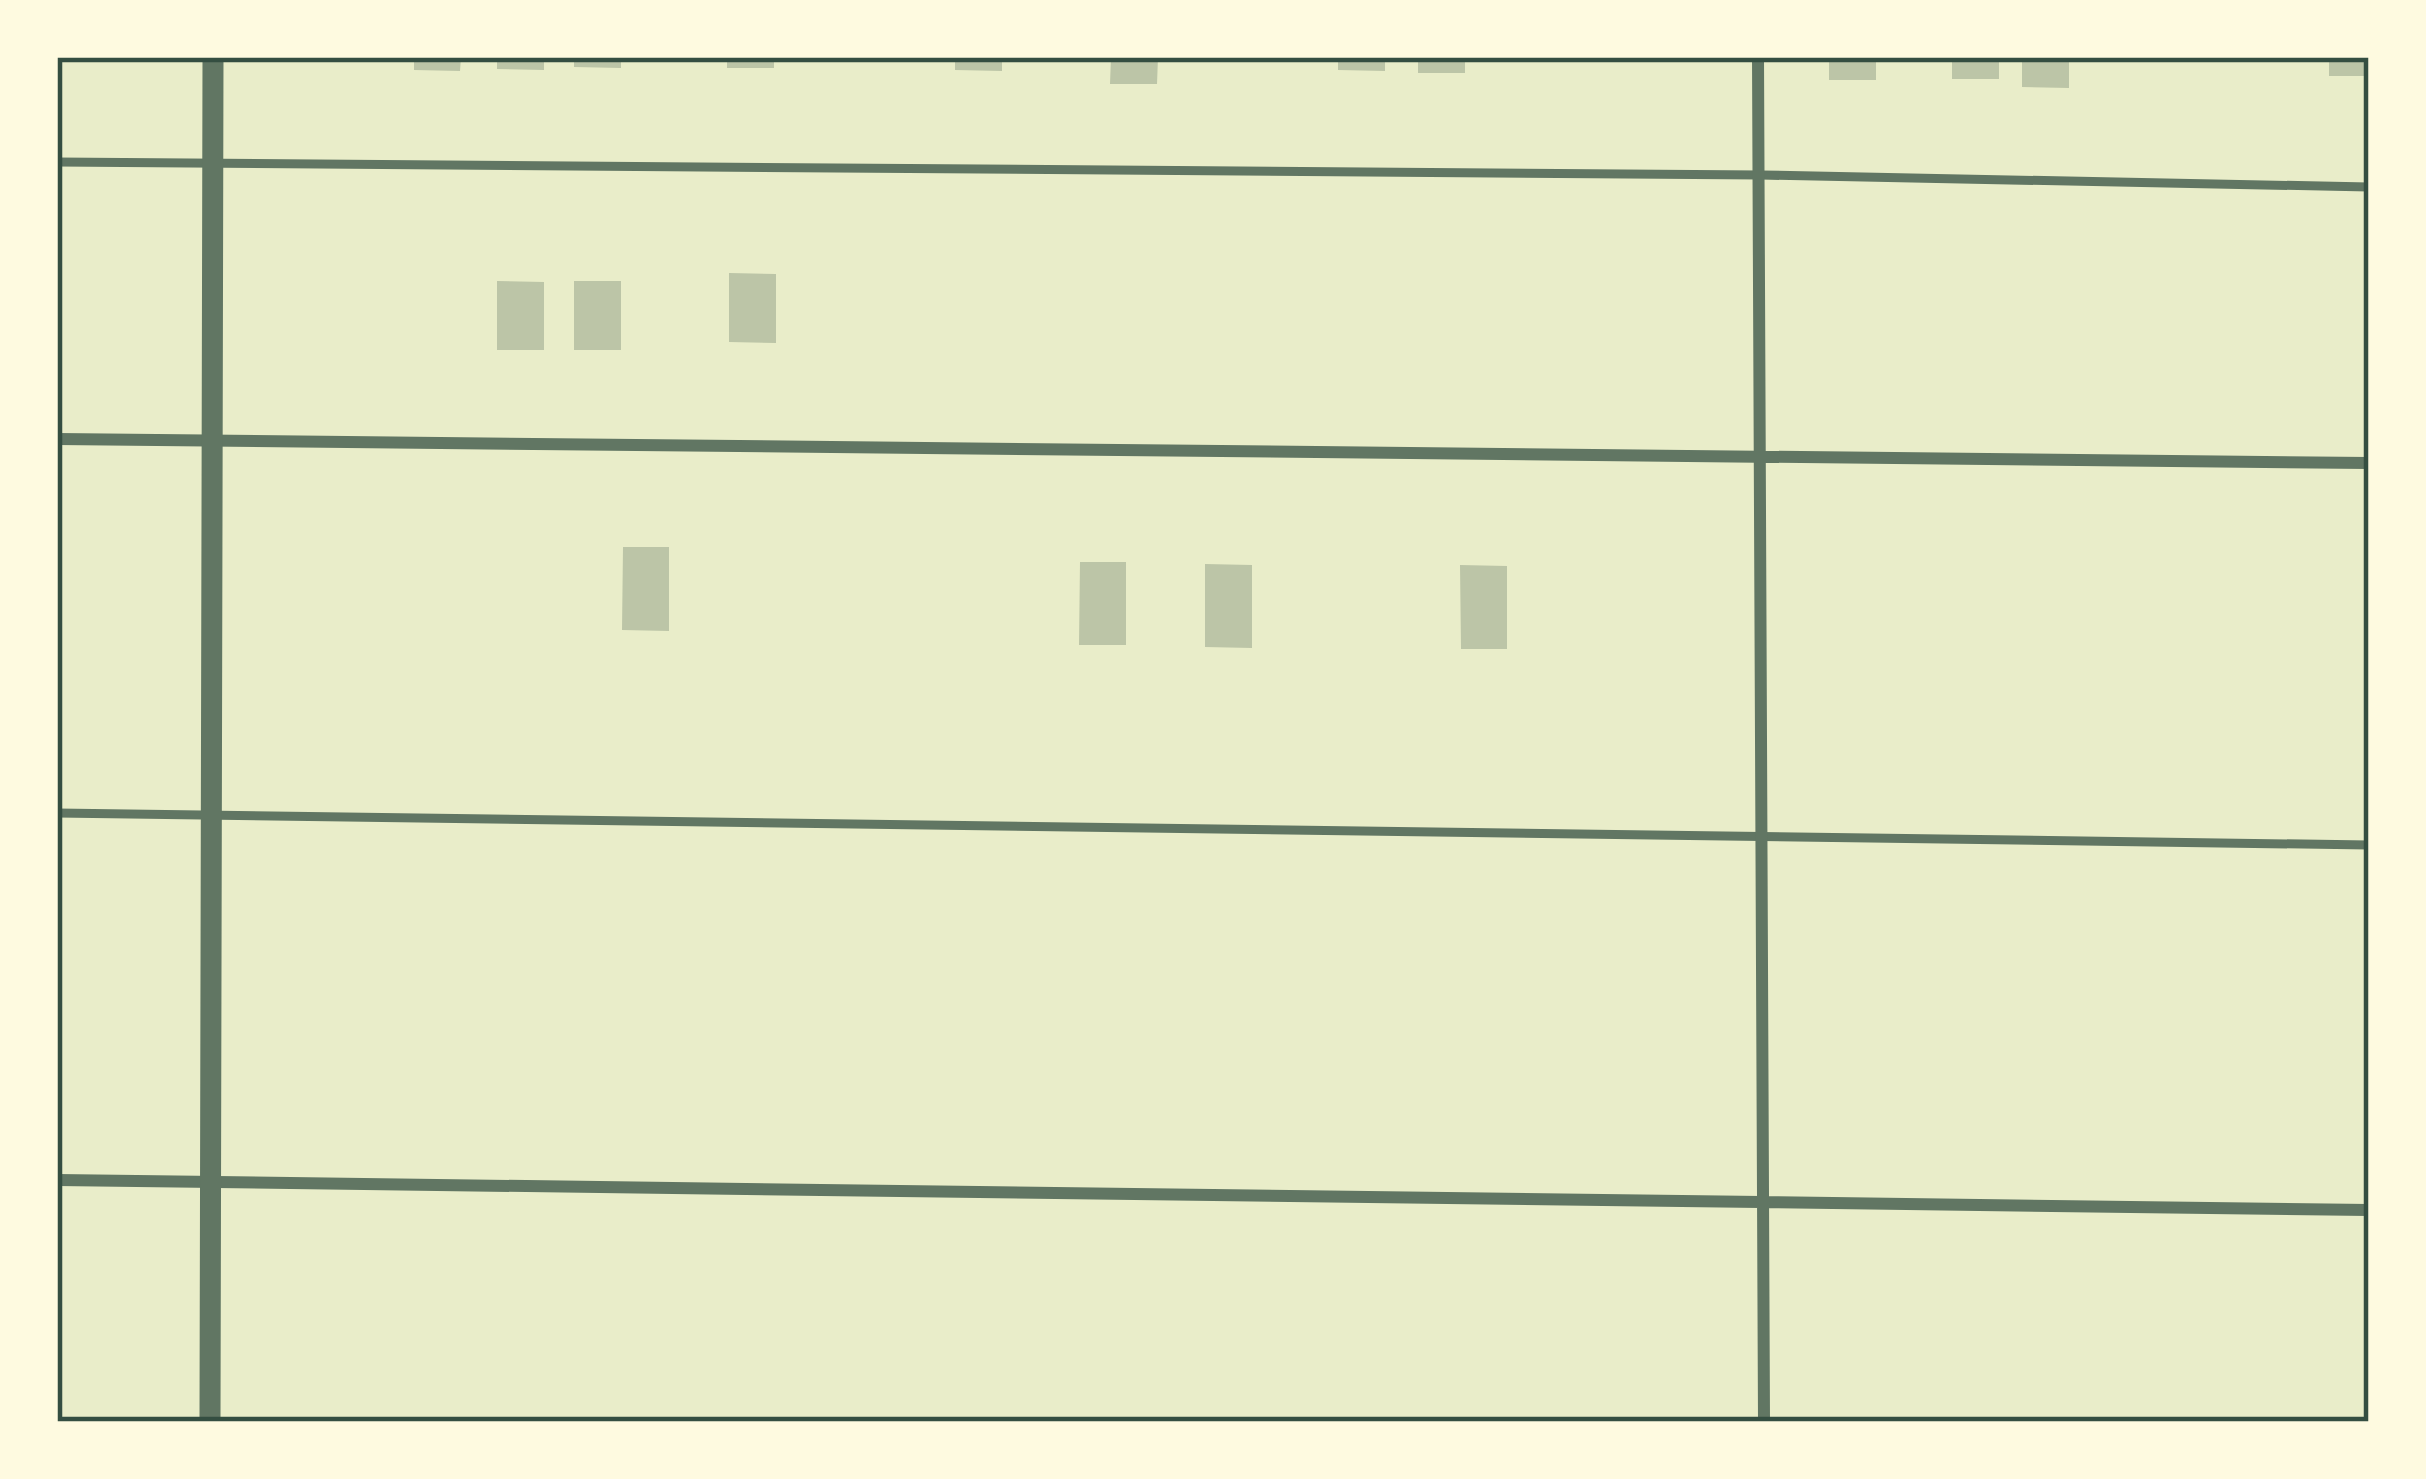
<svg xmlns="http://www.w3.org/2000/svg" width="2426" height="1479" font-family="'Work Sans',sans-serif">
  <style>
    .building { fill: #bcc5a7 }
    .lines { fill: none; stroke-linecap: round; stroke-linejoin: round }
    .service { stroke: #617663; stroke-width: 9 }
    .minor { stroke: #617663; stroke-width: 12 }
    .tertiary { stroke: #617663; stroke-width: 21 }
    .neatline { fill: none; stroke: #344e41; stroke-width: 4.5 }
  </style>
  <rect width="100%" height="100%" fill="#e9edc9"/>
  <path class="building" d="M414,57h47l-1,14 -46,-1z
    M497,57h47v13l-47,-1z
    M574,57h47v11l-47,-1z
    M727,57h47v11h-47z
    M955,57h47v14l-47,-1z
    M1111,57h47l-1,27h-47z
    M1338,57h47v14l-47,-1z
    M1418,57h47v16h-47z
    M1829,57h47v23h-47z
    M1952,57h47v22h-47z
    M2022,57h47v31l-47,-1z
    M2329,57h40v19h-40z
    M729,273l47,1v69l-47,-1z
    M497,281l47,1v68h-47z
    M574,281h47v69h-47z
    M623,547h46v84l-47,-1z
    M1080,562h46v83h-47z
    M1205,564l47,1v83l-47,-1z
    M1460,565l47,1v83h-46z"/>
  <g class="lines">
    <path class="service" d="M57,162l1704,13 608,12
      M57,813l2312,32"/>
    <path class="minor" d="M1758,57l6,1365
      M57,439l2312,24
      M57,1180l2312,30"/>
    <path class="tertiary" d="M210,1422l3,-1365"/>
  </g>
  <rect width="2426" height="1479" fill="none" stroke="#fefae0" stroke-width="120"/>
  <rect x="60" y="60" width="2306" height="1359" class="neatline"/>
</svg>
